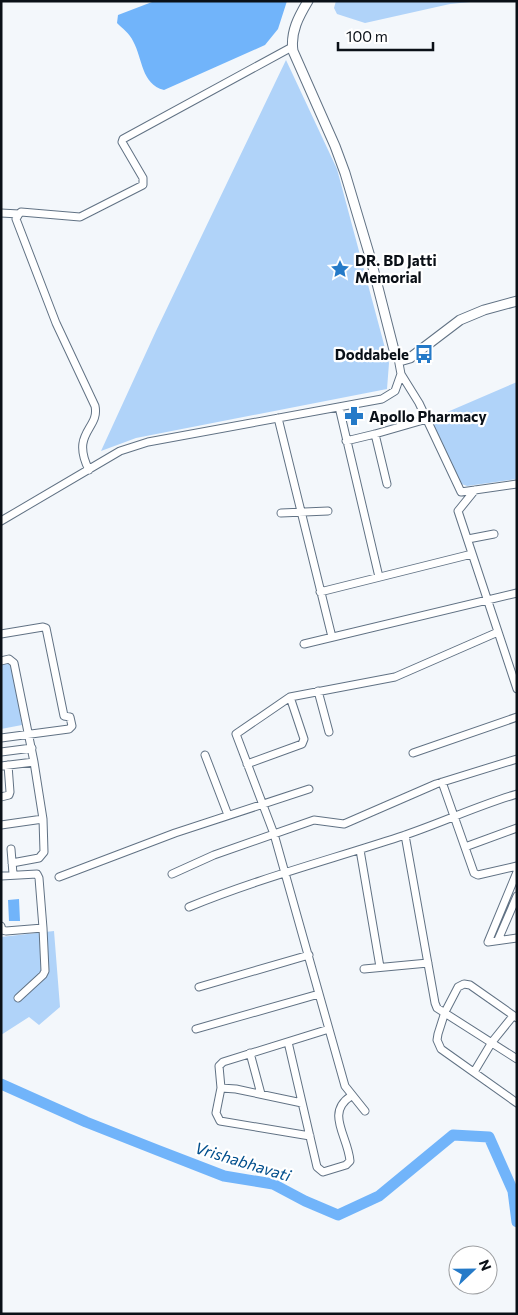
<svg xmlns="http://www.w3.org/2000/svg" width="518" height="1315" font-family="Commissioner,sans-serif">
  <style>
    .green { fill: #b0d3f9 }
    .water { fill: #71b4fa }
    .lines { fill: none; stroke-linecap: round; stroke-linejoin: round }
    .river { stroke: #71b4fa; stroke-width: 11 }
    .minor-casing { stroke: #617284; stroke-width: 9 }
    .tertiary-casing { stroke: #617284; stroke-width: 11 }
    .minor { stroke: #fff; stroke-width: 7 }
    .tertiary { stroke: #fff; stroke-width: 9 }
    .labels { text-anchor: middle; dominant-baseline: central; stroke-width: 4.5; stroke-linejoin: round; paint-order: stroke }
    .poi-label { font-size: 15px; font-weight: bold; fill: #0a1017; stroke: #fff; text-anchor: start }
    .water-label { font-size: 16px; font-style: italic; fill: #004e8c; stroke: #fff }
  </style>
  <rect width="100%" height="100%" fill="#f3f7fb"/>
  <path class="green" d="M336,1h144l-30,3 -85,19 -28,-9 -3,-6z
    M286,60l51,109 52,194 -2,26 -251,49 -35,13 55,-120z
    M517,382v97l-50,7 -8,-3 -28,-64z
    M12,663l10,62 -21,4v-65z
    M54,931l6,76 -21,18 -10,-8 -28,18v-98z"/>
  <path class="water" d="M164,1h123l-9,28 -13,16 -101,45c-23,-6 -21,-31 -31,-49 -3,-7 -11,-13 -16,-18l1,-8 34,-13z
    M19,899l1,22h-11l-1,-21z"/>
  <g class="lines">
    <path class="river" d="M1,1084l85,38 71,28 67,26 49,8 32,17 33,14 41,-19 74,-61 36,2 24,54 4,31"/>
    <g class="minor-casing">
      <path id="minor" d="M1,213l18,1 2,-2 59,5 63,-32v-7l-21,-36 1,-3 169,-92
        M19,214l-3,5 40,104 39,83c5,23 -25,26 -6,64
        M401,374l18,29 42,89 56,-8
        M339,407l40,170
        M278,418l54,219
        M375,434l12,50
        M346,441l29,-7 52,-15
        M475,490l-17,21 59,178
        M281,513l47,-2
        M1,521l119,-70 28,-9 234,-43 13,-8 6,-17 -3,-16
        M468,539l26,-5
        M320,592l152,-38
        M1,634l42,-7 3,1 18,88 6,1 2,9 -3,3 -68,9
        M304,644l213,-51
        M1,661l8,-2 5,4 20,99
        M318,691l11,41
        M1,752l31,-4
        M413,753l104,-36
        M205,755l23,60
        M247,764l55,-20 2,-5 -14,-42
        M1,766l33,-4 9,57 1,33 -5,6 -27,5
        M442,782l32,91 4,2 39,-9
        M1,797l8,-2 1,-3 -2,-27
        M1,825l42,-6
        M405,835l30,168 2,5 80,51
        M465,847l52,-19
        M11,849l2,25
        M360,850l20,117
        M517,872l-29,70 29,-4
        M172,874l42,-19 100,-35 30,4 92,-40 81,-25
        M1,876l36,-2 2,4 4,50 -37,3 -4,-1 -1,-4
        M59,877l116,-44 134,-44
        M189,907c68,-28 140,-47 210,-70 40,-13 77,-31 118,-43
        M498,940l19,-44
        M364,969l64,-6
        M199,987l110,-32
        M18,998l25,-23 2,-4 -2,-43
        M517,1018l-47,-33 -6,-1 -6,3 -13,25 -7,22 -1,6 4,9 76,54
        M196,1029l123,-35
        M288,1042l29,125 6,5 23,-7 4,-4c-2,-25 -25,-48 1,-65
        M250,1053l11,41
        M474,1072l18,-30 21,-26
        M221,1088l15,1 66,14
        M365,1111l-20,-25 -71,-252 -38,-100 54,-37 105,-20 103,-45
        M310,1136l-90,-15 -4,-8 5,-25 -2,-22 4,-4 106,-33"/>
    </g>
    <g class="tertiary-casing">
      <path id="tertiary" d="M308,1c-9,15 -18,31 -15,50l42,95 10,27 26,87 24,94 8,6 7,-2 50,-38 24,-10 33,-9"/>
    </g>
    <use href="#minor" class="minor"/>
    <use href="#tertiary" class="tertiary"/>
  </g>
  <defs>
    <g id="sight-bare" transform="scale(1.5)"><path d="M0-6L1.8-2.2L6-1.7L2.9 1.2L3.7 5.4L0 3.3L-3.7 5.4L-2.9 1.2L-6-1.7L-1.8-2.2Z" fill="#257ac8" stroke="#fff" stroke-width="2.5" paint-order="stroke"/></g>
    <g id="bus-bare" transform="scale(1.5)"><path d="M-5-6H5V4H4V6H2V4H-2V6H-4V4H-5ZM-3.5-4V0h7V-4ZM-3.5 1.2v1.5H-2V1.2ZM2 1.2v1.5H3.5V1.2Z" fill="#257ac8" stroke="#fff" stroke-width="2.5" paint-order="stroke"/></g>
    <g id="pharmacy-bare" transform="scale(1.5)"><path d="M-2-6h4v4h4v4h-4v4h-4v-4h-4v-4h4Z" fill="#257ac8" stroke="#fff" stroke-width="2.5" paint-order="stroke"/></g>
  </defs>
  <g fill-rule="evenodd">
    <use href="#sight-bare" x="340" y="269"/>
    <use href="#bus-bare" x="424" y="354"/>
    <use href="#pharmacy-bare" x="354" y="416"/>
  </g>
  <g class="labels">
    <g class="poi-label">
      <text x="355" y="260">DR. BD Jatti<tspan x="355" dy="17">Memorial</tspan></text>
      <text x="409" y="354" text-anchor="end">Doddabele</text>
      <text x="369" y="416">Apollo Pharmacy</text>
    </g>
    <g class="water-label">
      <text transform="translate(243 1161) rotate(17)">Vrishabhavati</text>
    </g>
  </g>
  <rect width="518" height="1315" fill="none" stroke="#0a1017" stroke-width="5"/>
  <g transform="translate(473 1270) rotate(68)"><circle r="24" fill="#ffffff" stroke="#9d9fa2"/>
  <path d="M0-4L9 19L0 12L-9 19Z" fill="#257ac8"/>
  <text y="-8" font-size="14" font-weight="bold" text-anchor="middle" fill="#0a1017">N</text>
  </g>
  <path d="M338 42v8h95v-8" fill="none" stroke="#0a1017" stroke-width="2.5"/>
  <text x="346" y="42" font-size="15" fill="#0a1017" stroke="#ffffff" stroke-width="4" paint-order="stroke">100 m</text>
</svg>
